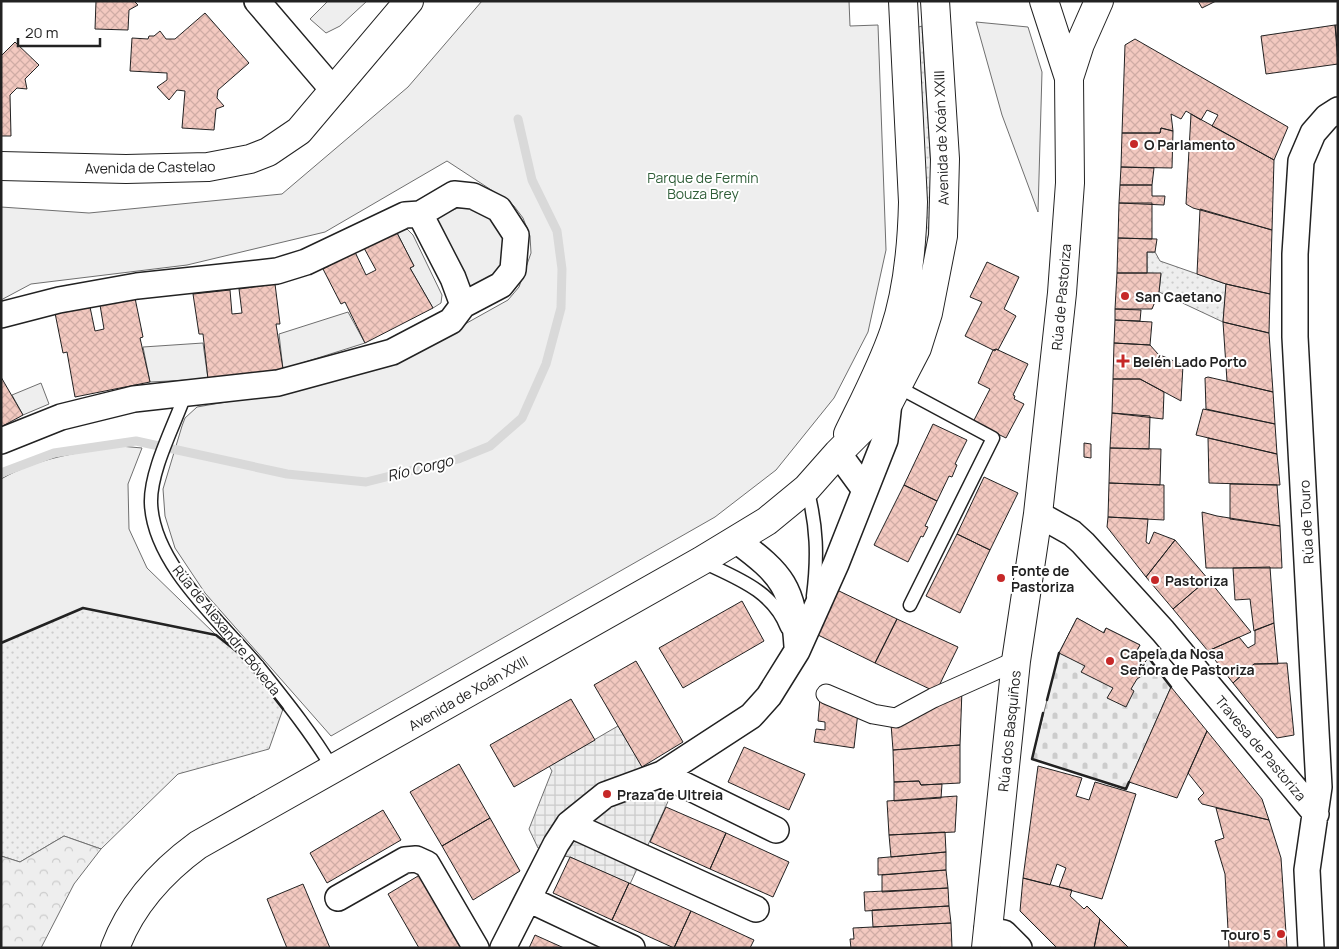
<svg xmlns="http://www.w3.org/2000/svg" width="1339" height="949" font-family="Manrope,sans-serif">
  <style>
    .grass { fill: url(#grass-dots); stroke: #6f6f6f }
    .forest { fill: url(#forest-crowns); stroke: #6f6f6f }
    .cemetery { fill: url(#cemetery-stones); stroke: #6f6f6f }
    .green { fill: #eee; stroke: #6f6f6f }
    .plaza { fill: url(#plaza-grid); stroke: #6f6f6f }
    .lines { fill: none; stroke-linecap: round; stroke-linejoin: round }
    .stream { stroke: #d9d9d9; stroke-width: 9 }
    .building { fill: url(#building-cross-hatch); stroke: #222 }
    .service-casing { stroke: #222; stroke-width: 15 }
    .pedestrian-casing { stroke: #222; stroke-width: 21 }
    .minor-casing { stroke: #222; stroke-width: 28 }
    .tertiary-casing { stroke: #222; stroke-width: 30 }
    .service { stroke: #fff; stroke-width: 12 }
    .pedestrian { stroke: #fff; stroke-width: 19 }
    .minor { stroke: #fff; stroke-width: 25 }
    .tertiary { stroke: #fff; stroke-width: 28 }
    .wall { stroke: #222; stroke-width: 2.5 }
    .poi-dot { fill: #c62828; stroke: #fff; stroke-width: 2 }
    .labels { text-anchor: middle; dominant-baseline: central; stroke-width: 4; stroke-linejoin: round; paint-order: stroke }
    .street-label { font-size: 14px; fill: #222; stroke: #fff }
    .poi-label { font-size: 14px; font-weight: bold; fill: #222; stroke: #fff; text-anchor: start }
    .park-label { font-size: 14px; fill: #2f5e38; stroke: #fff }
    .water-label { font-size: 15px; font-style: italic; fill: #222; stroke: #fff }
  </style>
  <defs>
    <pattern id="grass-dots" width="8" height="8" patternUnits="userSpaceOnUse" patternTransform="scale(1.25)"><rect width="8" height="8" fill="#eee"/><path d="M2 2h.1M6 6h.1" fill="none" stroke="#ccc" stroke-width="1.8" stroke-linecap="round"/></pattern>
    <pattern id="forest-crowns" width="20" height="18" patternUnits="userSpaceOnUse" patternTransform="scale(1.25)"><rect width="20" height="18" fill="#eee"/><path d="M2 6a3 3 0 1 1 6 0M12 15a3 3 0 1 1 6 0" fill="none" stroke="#ccc"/></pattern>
    <pattern id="cemetery-stones" width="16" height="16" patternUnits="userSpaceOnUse" patternTransform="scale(1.25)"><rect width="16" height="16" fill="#eee"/><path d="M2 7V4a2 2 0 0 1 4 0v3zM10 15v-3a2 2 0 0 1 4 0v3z" fill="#ccc"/></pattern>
    <pattern id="plaza-grid" width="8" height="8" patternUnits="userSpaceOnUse" patternTransform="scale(1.25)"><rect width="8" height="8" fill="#ededed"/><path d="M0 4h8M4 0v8" fill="none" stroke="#cbcbcb"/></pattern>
    <pattern id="building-cross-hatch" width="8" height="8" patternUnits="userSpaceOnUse" patternTransform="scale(1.25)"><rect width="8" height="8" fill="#f3c9c0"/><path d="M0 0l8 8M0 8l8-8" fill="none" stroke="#d0aca5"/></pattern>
  </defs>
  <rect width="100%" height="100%" fill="#fff"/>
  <path class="grass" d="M922,26l10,159 -5,69 -12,64 -23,48 20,-337z
    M1147,252h8l5,9 66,23 -3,38 -64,-30 2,-18 -14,-1z
    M83,608l133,27 24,20 43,54 -14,40 -91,25 -77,75 -37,-13 -44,26 -19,-6v-213z"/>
  <path class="forest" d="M64,836l37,13 -27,35 -33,64h-40v-92l19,6z"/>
  <path class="cemetery" d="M1077,618l26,15 3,-5 34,17 -3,6 11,6 23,30 -45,102 -94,-30 27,-106z"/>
  <path class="green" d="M328,1h39l-27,25 -14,7 -16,-14z
    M482,1h367l1,25 28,-1 8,225 -18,82 -34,66 -58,72 -61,47 -384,219 -126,-143 -30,-45 -10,-32 -2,-27 19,-63 3,-8 12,-11 110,-19 115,-40 86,-48 11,-13 12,-34 -1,-17 -7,-18 -9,-12 -12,-9 -55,-36 -122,71 -138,33 -156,19 -30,16v-93l88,6 193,-19 126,-107z
    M976,22l52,5 14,45 -4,140 -36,-97z
    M458,208c9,0 19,-1 27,4 24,14 27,47 8,67 -5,5 -17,8 -24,11l-35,-68 11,-9z
    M407,229l6,6 29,60 -1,8 -8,5 -23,-40 4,-2 -18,-35z
    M348,312l17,31 -82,26 -4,-35z
    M203,343l5,36 -58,3 -7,-35z
    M41,383l8,21 -26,11 -11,-20z
    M120,446l22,2 -14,36 1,45 18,39 69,67 -133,-27 -82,35v-164c39,-22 75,-26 119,-33z"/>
  <path class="plaza" d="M618,726l24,40 35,16 -47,102 -60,-27 -19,-3 -13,-6 -9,-19 23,-58 -3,-5z"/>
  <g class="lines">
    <path class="stream" d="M1,473l53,-20 82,-12 151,33 79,8 92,-23 32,-13 32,-28 24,-54 15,-56 1,-39 -5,-38 -25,-51 -14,-61"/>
  </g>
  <path class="building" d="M96,1h38l4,4 -9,5 -1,20 -33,-1z
    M1198,1h18l-14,7z
    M205,13l44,50 -31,27 -1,8 7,8 -8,3 -2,21 -32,-2 3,-37 -8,-1 -8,10 -12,-13 10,-7v-7l-37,-2 2,-33 16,1 1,-3h5l6,-5 6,8h9z
    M1335,25l3,39 -72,10 -5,-38z
    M1335,25h3v23z
    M1135,39l153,88 -14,33 -62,-34 6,-11 -11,-5 -6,10 -15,-9 -5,8 -10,-5 2,17 -12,-3 -1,5h-38l3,-88z
    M15,42l24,23 -14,14 2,10 -10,-1 -7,7 1,41h-10v-80z
    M1191,114l83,46 -2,70 -79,-22 -7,-4z
    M1161,128l12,3 -1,37 -51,-1 1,-34h38z
    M1121,167l33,1 -2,17h-32z
    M1120,185h32v11h13l-1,9 -45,-2z
    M1119,203h33v36l-34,-1z
    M1200,209l72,21 -2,64 -44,-10 -29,-10z
    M396,231l18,35 -4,2 23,40 -68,35 -20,-41 -4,2 -18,-35 32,-17 11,23 10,-5 -12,-22z
    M1118,238l39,1 -2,13h-8v21h-30z
    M987,262l32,15 -15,32 12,7 -18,34 -2,-1 -1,2 -30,-15 17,-34 -12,-5z
    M1117,273h44l-2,19 -7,17h-37z
    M275,284l5,40h-4l7,45 -75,10 -5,-45h-4l-6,-40 37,-4 2,24 10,-1 -3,-24z
    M1226,284l44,10 -1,39 -46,-11z
    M135,298l8,39 -3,1 10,44 -75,15 -8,-45 -4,1 -8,-40 35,-6 5,24 9,-2 -4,-24z
    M1115,309l26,1 -1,11 -25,-1z
    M1115,320l37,2 -2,23 -36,-2z
    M1223,322l46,11 4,59 -46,-11z
    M1114,343l36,2 8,9 25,11 -2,36 -41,-22h-27z
    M996,349l32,15 -15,31 2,1 -1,3 10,5 -18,34 -33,-16 17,-33 -12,-6 15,-33z
    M1,377l22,38 -22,12z
    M1208,377l65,15 2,32 -69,-15 -1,-31z
    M1113,379h27l24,13 -1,27 -51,-6z
    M1203,409l72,15 2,30 -81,-19z
    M1112,413l38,3 -1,33 -39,-1z
    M933,424l34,16 -12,24 2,1 -5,12 -3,-1 -12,25 -33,-16z
    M1208,438l69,16 3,31 -71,-2z
    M1084,443l7,1v14l-7,-1z
    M1110,448l51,1 -1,36 -51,-2z
    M984,477l34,16 -28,57 -33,-16z
    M1109,483l55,2v35l-56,-3z
    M1230,484l47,1 3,41 -50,-7z
    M904,485l33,16 -12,25 3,1 -5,10 -2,-1 -13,26 -34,-17z
    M1202,512l15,4 63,10 2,42h-76z
    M1108,517l40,2 -2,23 3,2 5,-12 21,8 -29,37 -39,-50z
    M957,534l33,16 -30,63 -34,-17z
    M1175,540l33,39 -35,30 -27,-32z
    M1270,567l4,56 -20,8 -4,-32 -15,1 -2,-32z
    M1208,579l43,53 -43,19 -35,-42z
    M837,590l60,29 -22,44 -59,-29z
    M742,601l22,40 -81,47 -24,-40z
    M1077,618l27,15 2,-5 34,17 -3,5 11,7 -5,9v9l-6,4 -6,10 3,2 -8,16 -19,-9 6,-10 -32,-16 4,-6 -26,-13z
    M897,619l61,28 -22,45 -61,-29z
    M1274,623l4,41h-24l-21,19 -25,-32 31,-14 9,11 7,-4v-14z
    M636,661l47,81 -41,25 -48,-82z
    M1287,663l7,72 -17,3 -44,-55 21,-19z
    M1171,687l36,44 -30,67 -48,-16z
    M962,689l-2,56 -67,5 -2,-26z
    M820,698l38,14 -4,36 -40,-6 2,-13 9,1v-8l-7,-1z
    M571,699l24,41 -81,47 -24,-42z
    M1207,731l55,68 7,21 -67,-16 -4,-5 6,-6 -16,-20z
    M960,745v38l-39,2 -2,-4 -25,1 -1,-32z
    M744,747l61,27 -16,36 -61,-28z
    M459,764l31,54 -48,28 -32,-54z
    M1038,766l44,12 -6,18 13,4 6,-18 41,12 -34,105 -43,-12 7,-19 -9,-4 -7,21 -27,-7z
    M919,781l2,4 21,-1 -1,14 -47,3v-19z
    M957,796l-2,36 -66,3 -2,-34z
    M666,807l60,26 -16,36 -60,-27z
    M1216,808l53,12 12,38 6,90h-58l-4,-74 -10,-33 9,-3z
    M383,810l18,30 -74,43 -17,-30z
    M490,818l30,53 -47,29 -31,-54z
    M945,832l1,20 -55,5 -2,-22z
    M726,833l63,29 -16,35 -63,-28z
    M946,852v18l-68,5v-17z
    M570,857l59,26 -17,37 -59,-27z
    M946,870l2,18 -66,4v-17z
    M423,873l40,75h-44l-31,-54z
    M1023,878l49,12 -2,6 14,13 3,-3 13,13 -6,29h-37l-37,-37z
    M629,883l62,28 -17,37 -62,-28z
    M303,884l27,64h-43l-20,-49z
    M948,888l1,18 -84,5 -1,-19z
    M949,906l2,17 -78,4 -1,-17z
    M691,911l63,29 -4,8h-76z
    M1100,919l29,29h-35z
    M951,923l1,25h-101l-1,-9h4l-1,-11z
    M535,935l29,13h-35z"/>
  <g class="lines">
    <g class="service-casing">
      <path id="service" d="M898,387l95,51 -83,167
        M185,395c-11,31 -35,76 -34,108 2,61 69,118 106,162 27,34 54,67 76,104
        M807,488c10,38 11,69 6,108
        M701,561c33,16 72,29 86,67"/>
    </g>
    <g class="pedestrian-casing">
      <path id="pedestrian" d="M826,694l47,20 23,4 37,-20 83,-37"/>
    </g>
    <g class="minor-casing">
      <path id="minor" d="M257,1l77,90
        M420,214l34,-20 19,2 26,13 17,26 -3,35 -12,15 -38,20
        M1,315l58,-15 78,-14 140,-15 29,-9 99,-47 15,-1 33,64 10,27 -12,16 -59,31 -114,31 -144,16 -73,18 -60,24
        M838,453l27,37
        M1038,514l34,19 11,10 80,88 153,183
        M736,540c47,35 57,47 61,106
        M662,774l114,56
        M569,824l187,85
        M338,898l67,-38 11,-1 11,5 49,84
        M528,899l104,49
        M987,930l17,3 15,15
        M503,948l53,-104 13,-20 36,-29 57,-21 89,-58 18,-20 28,-45 39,-87 49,-124 4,-38
        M1311,948l-4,-78 12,-83 -24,-450v-83l6,-93 12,-28 14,-16 11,-7"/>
    </g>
    <g class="tertiary-casing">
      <path id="tertiary" d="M1069,78l11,-34 19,-43
        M1,166l125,3 82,-2 42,-8 18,-7 31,-21 110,-130
        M848,434c16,-33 34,-67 46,-102 14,-41 18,-87 19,-130l-10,-201
        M115,948c16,-43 46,-76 83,-103l503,-284 66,-40 40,-33 31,-35 51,-51 28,-54 11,-35 15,-77 2,-77 -10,-158
        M986,948l30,-287 22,-147 24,-221 8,-110 -1,-105 -25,-77"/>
    </g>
    <use href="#service" class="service"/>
    <use href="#pedestrian" class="pedestrian"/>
    <use href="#minor" class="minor"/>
    <use href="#tertiary" class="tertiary"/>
    <path class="wall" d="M1,643l82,-35 133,27 24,19
      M1148,657l23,30
      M248,664l35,45
      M1047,700l12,-47
      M1043,713l-11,46 94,30 3,-7"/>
  </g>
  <g class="poi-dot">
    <circle cx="1134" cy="144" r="5"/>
    <circle cx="1125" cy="296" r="5"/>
    <path d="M1120.5 353.5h5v5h5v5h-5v5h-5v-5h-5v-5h5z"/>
    <circle cx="1001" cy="578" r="5"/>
    <circle cx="1155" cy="580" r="5"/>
    <circle cx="1110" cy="661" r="5"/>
    <circle cx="607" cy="794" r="5"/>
    <circle cx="1281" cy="934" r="5"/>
  </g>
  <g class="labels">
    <g class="street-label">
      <text transform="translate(941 138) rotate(-92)">Avenida de Xoán XXIII</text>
      <text transform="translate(150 167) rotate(-1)">Avenida de Castelao</text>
      <text transform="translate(1061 297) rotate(-85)">Rúa de Pastoriza</text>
      <text transform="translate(1306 522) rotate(-93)">Rúa de Touro</text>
      <text transform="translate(227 630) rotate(51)">Rúa de Alexandre Bóveda</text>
      <text transform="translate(468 693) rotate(-30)">Avenida de Xoán XXIII</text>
      <text transform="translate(1009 731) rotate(-84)">Rúa dos Basquiños</text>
      <text transform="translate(1261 748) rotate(50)">Travesa de Pastoriza</text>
    </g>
    <g class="poi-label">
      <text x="1144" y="144">O Parlamento</text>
      <text x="1135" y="296">San Caetano</text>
      <text x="1133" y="361">Belén Lado Porto</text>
      <text x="1011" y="570">Fonte de<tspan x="1011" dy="16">Pastoriza</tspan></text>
      <text x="1165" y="580">Pastoriza</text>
      <text x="1120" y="653">Capela da Nosa<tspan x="1120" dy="16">Señora de Pastoriza</tspan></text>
      <text x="617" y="794">Praza de Ultreia</text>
      <text x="1271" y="934" text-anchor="end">Touro 5</text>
    </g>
    <g class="park-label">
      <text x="703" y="177">Parque de Fermín<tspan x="703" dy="16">Bouza Brey</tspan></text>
    </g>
    <g class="water-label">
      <text transform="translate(420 468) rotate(-14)">Río Corgo</text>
    </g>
  </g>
  <rect width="1339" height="949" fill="none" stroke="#222222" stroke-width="5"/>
  <path d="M18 38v8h82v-8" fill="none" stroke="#222222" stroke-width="2.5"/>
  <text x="25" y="38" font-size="15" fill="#222222" stroke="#ffffff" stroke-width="4" paint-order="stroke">20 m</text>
</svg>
